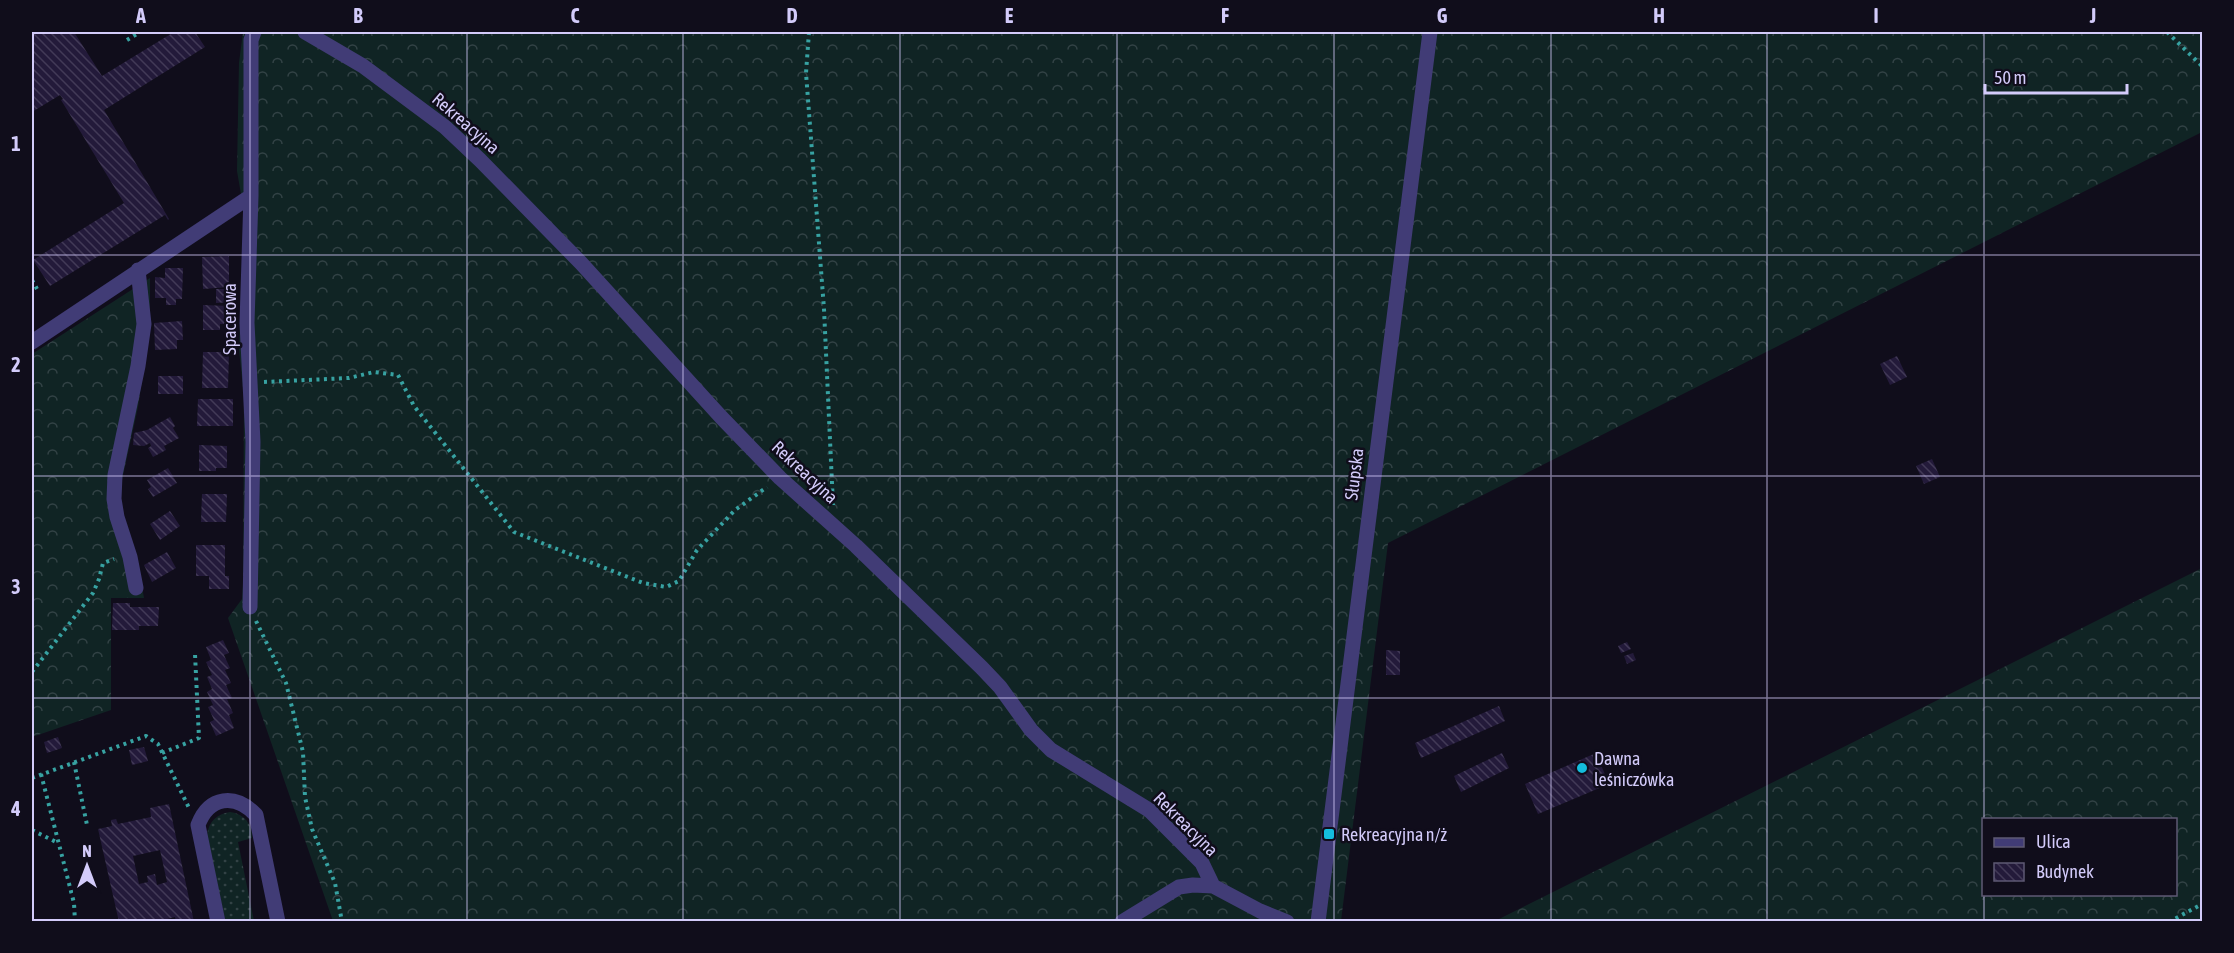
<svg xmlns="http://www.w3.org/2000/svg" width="2234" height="953" font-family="'Asap Condensed',sans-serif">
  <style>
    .grass { fill: url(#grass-dots) }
    .forest { fill: url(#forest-crowns); fill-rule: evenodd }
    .building { fill: url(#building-back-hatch); fill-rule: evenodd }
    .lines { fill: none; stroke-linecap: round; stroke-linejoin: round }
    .path { stroke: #37a2a2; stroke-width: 4; stroke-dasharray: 3 4.5; stroke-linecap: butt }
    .minor { stroke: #413c76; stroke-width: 15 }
    .grid { fill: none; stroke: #d3cbfa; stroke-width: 1.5; stroke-opacity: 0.55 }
    .poi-dot { fill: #14bddd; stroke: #100d1b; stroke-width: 2 }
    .labels { text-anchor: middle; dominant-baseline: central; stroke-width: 5; stroke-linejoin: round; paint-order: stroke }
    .street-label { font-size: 18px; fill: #d3cbfa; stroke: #100d1b }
    .poi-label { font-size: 18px; fill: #d3cbfa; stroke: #100d1b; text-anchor: start }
    .neatline { fill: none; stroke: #d3cbfa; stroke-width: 2 }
    .grid-label { font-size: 20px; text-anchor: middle; font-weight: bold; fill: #d3cbfa }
  </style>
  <defs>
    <pattern id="grass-dots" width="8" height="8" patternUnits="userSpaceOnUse" patternTransform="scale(1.5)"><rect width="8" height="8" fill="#102424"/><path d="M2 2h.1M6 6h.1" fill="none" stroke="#324245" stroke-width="1.8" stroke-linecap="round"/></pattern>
    <pattern id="forest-crowns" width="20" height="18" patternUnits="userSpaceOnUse" patternTransform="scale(1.5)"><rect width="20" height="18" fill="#102424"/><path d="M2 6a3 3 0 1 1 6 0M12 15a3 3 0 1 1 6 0" fill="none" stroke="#324245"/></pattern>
    <pattern id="building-back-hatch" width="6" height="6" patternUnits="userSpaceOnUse" patternTransform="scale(1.5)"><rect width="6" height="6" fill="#231a3a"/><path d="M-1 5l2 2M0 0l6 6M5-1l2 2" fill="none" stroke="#423a57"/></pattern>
  </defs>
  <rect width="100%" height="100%" fill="#100d1b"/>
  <path class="grass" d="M230,812c15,2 22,12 22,26l-14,4 16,79h-29l-18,-86c2,-14 10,-21 23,-23z"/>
  <path class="forest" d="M243,32h1959v100l-814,411 -47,378h-1008l-105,-303 14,-19 1,-15 1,-187 -5,-47 5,-139 -7,-40 2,-108z
    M150,278v47l-12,82 -16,73 -2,27 17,52 7,39h-33v112l-79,27v-383z
    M2202,568v353h-707zM1984,820h192v74h-192z"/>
  <path class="building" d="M32,32h10l2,2 4,-2h26l28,44 72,-44h21l10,15 -101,63 65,109 -1,1 -3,-5 -115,71 -17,-26 91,-57 -63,-103 2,-1 -3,-4 -28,17z
    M229,256v31l-26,2 -1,-32z
    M165,268h18l-1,31h-6v6h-10v-7h-11v-21l10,1z
    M216,289h19v13l-19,1z
    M203,305l26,1 -1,18h-8v6h-17z
    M182,321l1,19h-6v9l-22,1 -1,-27z
    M203,352h26l-1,36h-26z
    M1897,356l10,21 -17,8 -10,-21z
    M158,376h25v18h-25z
    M198,399h35v27h-36z
    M170,417l5,9 -2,2 6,10 -15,8 2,4 -13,7 -5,-9 3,-2 -1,-3 -6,3 -11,-1 1,-12 13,-3z
    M199,445l28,1v22h-11v3h-17z
    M1932,459l8,18 -16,7 -8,-18z
    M168,468l9,15 -24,14 -5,-8 3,-2 -4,-7z
    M202,494h25l-1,28h-25z
    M170,511l10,15 -20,14 -10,-16z
    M196,545h29v31h4v13h-20v-13h-13z
    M167,552l9,16 -24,14 -8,-17z
    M113,603h17v4h29l-1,19h-19v4h-27z
    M223,640l6,13 -5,2 6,13 -5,2 6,13 -5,2 6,13 -5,1 6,14 -4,2 5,13 -18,8 -6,-14 4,-2 -6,-13 5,-2 -6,-13 5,-3 -5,-12 5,-2 -6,-13 5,-2 -5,-13z
    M1627,642l4,7 -10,4 -3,-7z
    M1386,650l14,1v24h-14z
    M1633,653l3,7 -9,4 -3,-8z
    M1499,706l6,15 -84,37 -6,-15z
    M58,737l4,11 -15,5 -3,-11z
    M144,747l4,14 -16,4 -3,-15z
    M1502,753l7,15 -48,24 -7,-16z
    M1596,753l13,31 -71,30 -13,-30z
    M169,804l25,118h-18l-1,-5 -19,5h-37l-21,-93 14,-3 -1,-6 5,-1 2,5 33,-7 -1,-9zM160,850l7,32 -10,3 -2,-11 -8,2 1,6 -9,2 -6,-28z"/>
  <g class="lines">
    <path class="path" d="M809,32l-3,41 18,236 9,196
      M2167,32l35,34
      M127,40l13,-8
      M32,280l5,9
      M264,382l85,-4 25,-6 24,3 16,31 100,126 129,51 23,4 13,-6 18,-31 38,-40 32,-23
      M256,621l30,62 17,69 2,45 7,32 23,54 7,39
      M32,672l61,-79 6,-14 4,-16 11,-4
      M162,753l37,-15 -4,-84
      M74,762l13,63
      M41,774l33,129 1,19
      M32,778l114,-42 12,8 32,66
      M32,830l26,13
      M2169,922l33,-18"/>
    <path class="minor" d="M305,32l58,34 82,61 35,33 101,103 140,154 59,61 76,68 126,122 18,19 31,43 20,20 98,60 53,53 11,23 47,25 27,11
      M32,342l219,-146
      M136,588l-6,-31 -13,-40 -3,-18 1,-24 23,-109 6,-42 -6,-54
      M250,607l3,-165 -6,-119 4,-127v-156l3,-8
      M218,922l-20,-97c11,-29 37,-32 58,-10l22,107
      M1122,922l57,-35 14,-2 20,1
      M1318,922l112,-890"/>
  </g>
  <path class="grid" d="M250,32v890M467,32v890M683,32v890M900,32v890M1117,32v890M1334,32v890M1551,32v890M1767,32v890M1984,32v788M32,255h2170M32,476h2170M32,698h2170M1984,894v28"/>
  <g class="poi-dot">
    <circle cx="1582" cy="768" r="6"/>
    <rect x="1323" y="828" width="12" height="12" rx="3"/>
  </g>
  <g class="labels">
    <g class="street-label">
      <text transform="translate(466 123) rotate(41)">Rekreacyjna</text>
      <text transform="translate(229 319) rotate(-90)">Spacerowa</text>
      <text transform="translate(805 472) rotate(43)">Rekreacyjna</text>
      <text transform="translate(1354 474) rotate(-83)">Słupska</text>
      <text transform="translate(1186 824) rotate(45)">Rekreacyjna</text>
    </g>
    <g class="poi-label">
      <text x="1594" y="758">Dawna<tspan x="1594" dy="21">leśniczówka</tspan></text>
      <text x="1341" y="834">Rekreacyjna n/ż</text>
    </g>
  </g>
  <rect width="2234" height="953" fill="none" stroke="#100d1b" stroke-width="66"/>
  <rect x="1982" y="818" width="195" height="78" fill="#100d1b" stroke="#5e5974" stroke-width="1.5"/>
  <rect x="1994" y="838" width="30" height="9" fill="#413c76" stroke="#5e5974" stroke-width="1.5"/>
  <text x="2036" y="848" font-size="18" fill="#d3cbfa">Ulica</text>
  <rect x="1994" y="863" width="30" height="18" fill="url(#building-back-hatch)" stroke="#5e5974" stroke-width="1.5"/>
  <text x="2036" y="878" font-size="18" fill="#d3cbfa">Budynek</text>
  <g transform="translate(87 866)" stroke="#100d1b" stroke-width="4.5" paint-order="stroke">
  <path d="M0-4.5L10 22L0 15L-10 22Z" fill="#d3cbfa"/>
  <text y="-9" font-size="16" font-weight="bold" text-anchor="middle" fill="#d3cbfa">N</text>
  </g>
  <path d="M1985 84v9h142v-9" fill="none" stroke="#d3cbfa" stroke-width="3"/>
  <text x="1994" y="84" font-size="18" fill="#d3cbfa" stroke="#100d1b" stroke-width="4.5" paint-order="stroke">50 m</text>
  <rect x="33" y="33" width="2168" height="887" class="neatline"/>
  <g class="grid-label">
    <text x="141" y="23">A</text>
    <text x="358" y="23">B</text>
    <text x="575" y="23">C</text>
    <text x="792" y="23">D</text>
    <text x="1009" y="23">E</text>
    <text x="1225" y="23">F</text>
    <text x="1442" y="23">G</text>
    <text x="1659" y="23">H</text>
    <text x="1876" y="23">I</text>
    <text x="2093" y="23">J</text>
    <text x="16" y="151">1</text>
    <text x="16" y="372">2</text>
    <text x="16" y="594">3</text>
    <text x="16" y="816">4</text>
  </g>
</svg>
